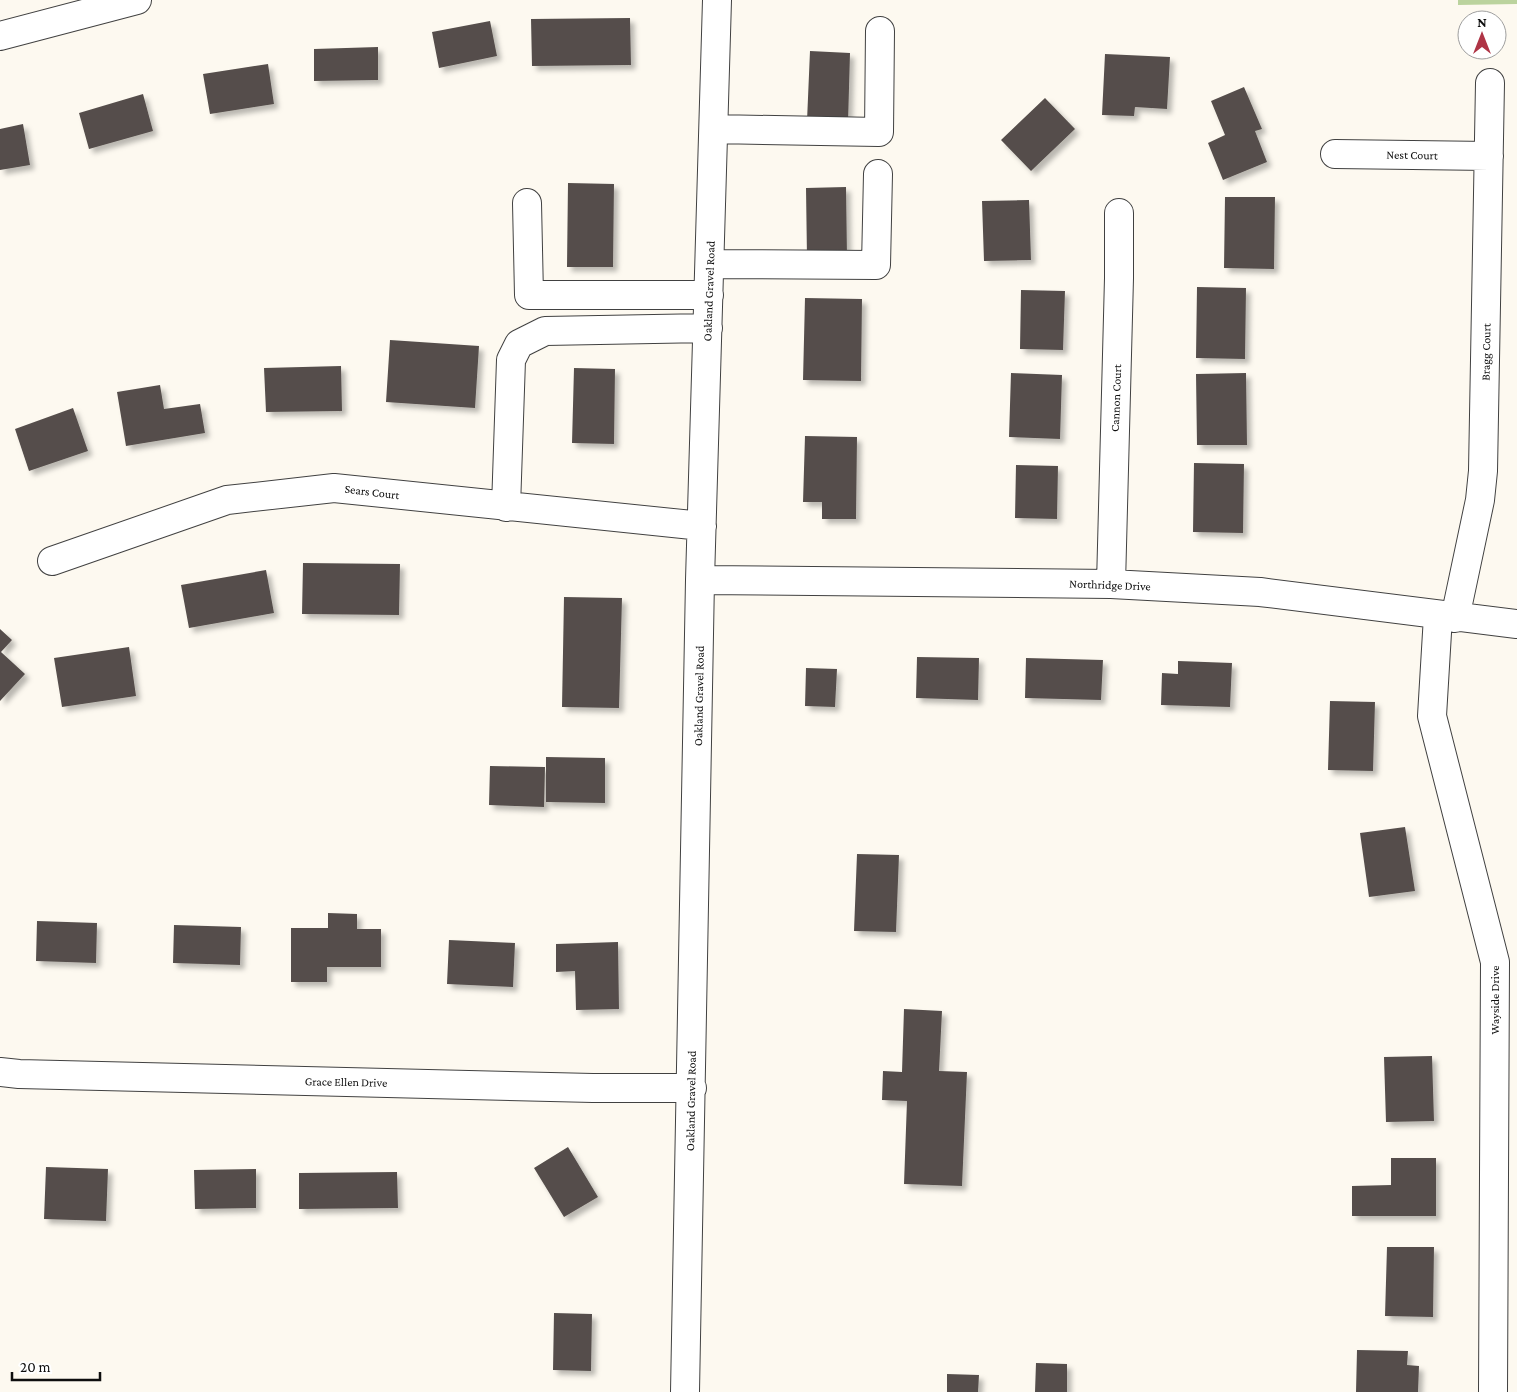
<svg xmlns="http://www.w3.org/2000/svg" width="1517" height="1392" font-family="'Crimson Pro',serif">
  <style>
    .forest { fill: #bbd39e }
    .building { fill: #554e4b; filter: url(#shadow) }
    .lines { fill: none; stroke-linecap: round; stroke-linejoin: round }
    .minor-casing { stroke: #414141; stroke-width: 30 }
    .minor { stroke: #fff; stroke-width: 28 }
    .labels { text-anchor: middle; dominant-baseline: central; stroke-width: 5; stroke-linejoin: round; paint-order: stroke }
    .street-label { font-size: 12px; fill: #0e0e0e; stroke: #fff }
  </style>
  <defs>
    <filter id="shadow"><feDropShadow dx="4.5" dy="4.5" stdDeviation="2.5" flood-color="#0004"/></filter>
  </defs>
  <rect width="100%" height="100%" fill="#fdf9f0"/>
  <path class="forest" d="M1458,0h59v4l-59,1z"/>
  <path class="building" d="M630,18l1,47 -99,1 -1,-47z
    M490,21l7,35 -58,12 -7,-36z
    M378,47v33l-64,1v-32z
    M810,51l40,2 -2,70 -41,-2z
    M1105,54l65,3 -3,52 -32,-2 -1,9 -32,-1z
    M268,64l6,40 -64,10 -7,-40z
    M1244,87l18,42 -7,2 12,31 -44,18 -15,-37 17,-8 -14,-34z
    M143,94l10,37 -64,18 -10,-36z
    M1045,98l30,31 -44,42 -30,-31z
    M23,124l7,41 -30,5v-41z
    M568,183l46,1 -1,83h-46z
    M846,187l1,70 -40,1 -1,-70z
    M1225,197h50l-1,72 -50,-1z
    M1029,200l2,60 -47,1 -2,-60z
    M1197,287l49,1 -1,71 -49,-1z
    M1021,290l44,1 -2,59 -43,-1z
    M805,298l57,1 -1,82 -58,-1z
    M390,340l89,6 -4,62 -89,-6z
    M341,366l1,45 -76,1 -2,-44z
    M574,368l41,1 -1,75 -42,-1z
    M1011,373l51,2 -2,64 -51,-2z
    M1246,373l1,72h-50l-1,-71z
    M160,385l4,24 36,-5 5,29 -79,13 -9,-54z
    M73,408l15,43 -59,20 -14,-42z
    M805,436l52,1 -1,82h-34v-17h-19z
    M1194,463l50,1 -1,69 -50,-1z
    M1016,465l42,1 -1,53 -42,-1z
    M303,563l97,1 -1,51 -97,-1z
    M266,570l8,43 -85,15 -8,-43z
    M564,597l58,1 -3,110 -57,-1z
    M0,629l12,11 -11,12 24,22 -25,27z
    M129,647l7,49 -74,11 -8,-49z
    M917,657l62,1 -1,42 -62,-2z
    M1026,658l77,2 -2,40 -76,-2z
    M1178,661l54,2 -2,44 -69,-2 1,-32 16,1z
    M806,668l31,1 -2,38 -30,-1z
    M1330,701l45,1 -2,69 -45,-1z
    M546,757l59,1v45l-59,-1z
    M490,766l55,1 -1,40 -55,-2z
    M1405,827l10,64 -46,6 -9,-64z
    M857,854l42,1 -3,77 -42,-1z
    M328,913l29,1v15h24v38h-54v15h-36v-54h37z
    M37,921l60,2 -1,40 -60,-2z
    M174,925l67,2 -1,38 -67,-2z
    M449,940l66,3 -2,44 -66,-3z
    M618,942l1,67 -43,1 -1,-39 -19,1v-28z
    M904,1009l38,2 -3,60 28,1 -5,114 -58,-2 3,-83 -25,-1 1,-29 19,1z
    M1432,1056l2,65 -48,1 -2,-65z
    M568,1147l30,50 -34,20 -30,-49z
    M1391,1158h45v58h-84v-30l39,-1z
    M46,1167l62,2 -2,52 -62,-2z
    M256,1169v39l-61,1 -1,-39z
    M397,1172l1,36 -99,1v-36z
    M1387,1247h47l-1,70 -48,-1z
    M554,1313l38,1 -1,57 -38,-1z
    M1357,1350l51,1 -1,14 12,1 -1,26h-62z
    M1036,1363l31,1v28h-32z
    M947,1374l32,1 -1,17h-31z"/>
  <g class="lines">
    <g class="minor-casing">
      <path id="minor" d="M0,36l137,-36
        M714,129l165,3 1,-101
        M1335,154l154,2
        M527,203l2,92h180
        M710,264l166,1 2,-91
        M506,507l5,-147 8,-16 26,-13 163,-3
        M52,561l175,-61 107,-12 368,38
        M700,580l411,4 149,8 257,32
        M1111,584l8,-306v-65
        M1438,616l-6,100 63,246 -2,430
        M1455,618l25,-118 3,-29 7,-388
        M0,1072l19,2 574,14h99
        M685,1392l15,-812 17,-580"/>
    </g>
    <use href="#minor" class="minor"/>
  </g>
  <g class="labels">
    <g class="street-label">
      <text transform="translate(1412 155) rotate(1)">Nest Court</text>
      <text transform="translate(709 291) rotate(-88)">Oakland Gravel Road</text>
      <text transform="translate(1486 352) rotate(-89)">Bragg Court</text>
      <text transform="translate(1116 398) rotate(-88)">Cannon Court</text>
      <text transform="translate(372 492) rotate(7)">Sears Court</text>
      <text transform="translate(1110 585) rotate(2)">Northridge Drive</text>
      <text transform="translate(699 696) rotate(-89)">Oakland Gravel Road</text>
      <text transform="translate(1495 1000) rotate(-90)">Wayside Drive</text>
      <text transform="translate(346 1082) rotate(1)">Grace Ellen Drive</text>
      <text transform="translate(691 1101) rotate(-89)">Oakland Gravel Road</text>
    </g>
  </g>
  <g transform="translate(1482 35)"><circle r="24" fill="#ffffff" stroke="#9f9f9f"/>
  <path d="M0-4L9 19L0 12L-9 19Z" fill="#af3445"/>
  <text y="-8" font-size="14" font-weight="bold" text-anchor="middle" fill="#0e0e0e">N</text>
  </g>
  <path d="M12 1372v8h88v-8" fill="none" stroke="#0e0e0e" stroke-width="2.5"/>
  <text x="20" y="1372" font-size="15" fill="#0e0e0e" stroke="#ffffff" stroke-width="4" paint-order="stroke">20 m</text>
</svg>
